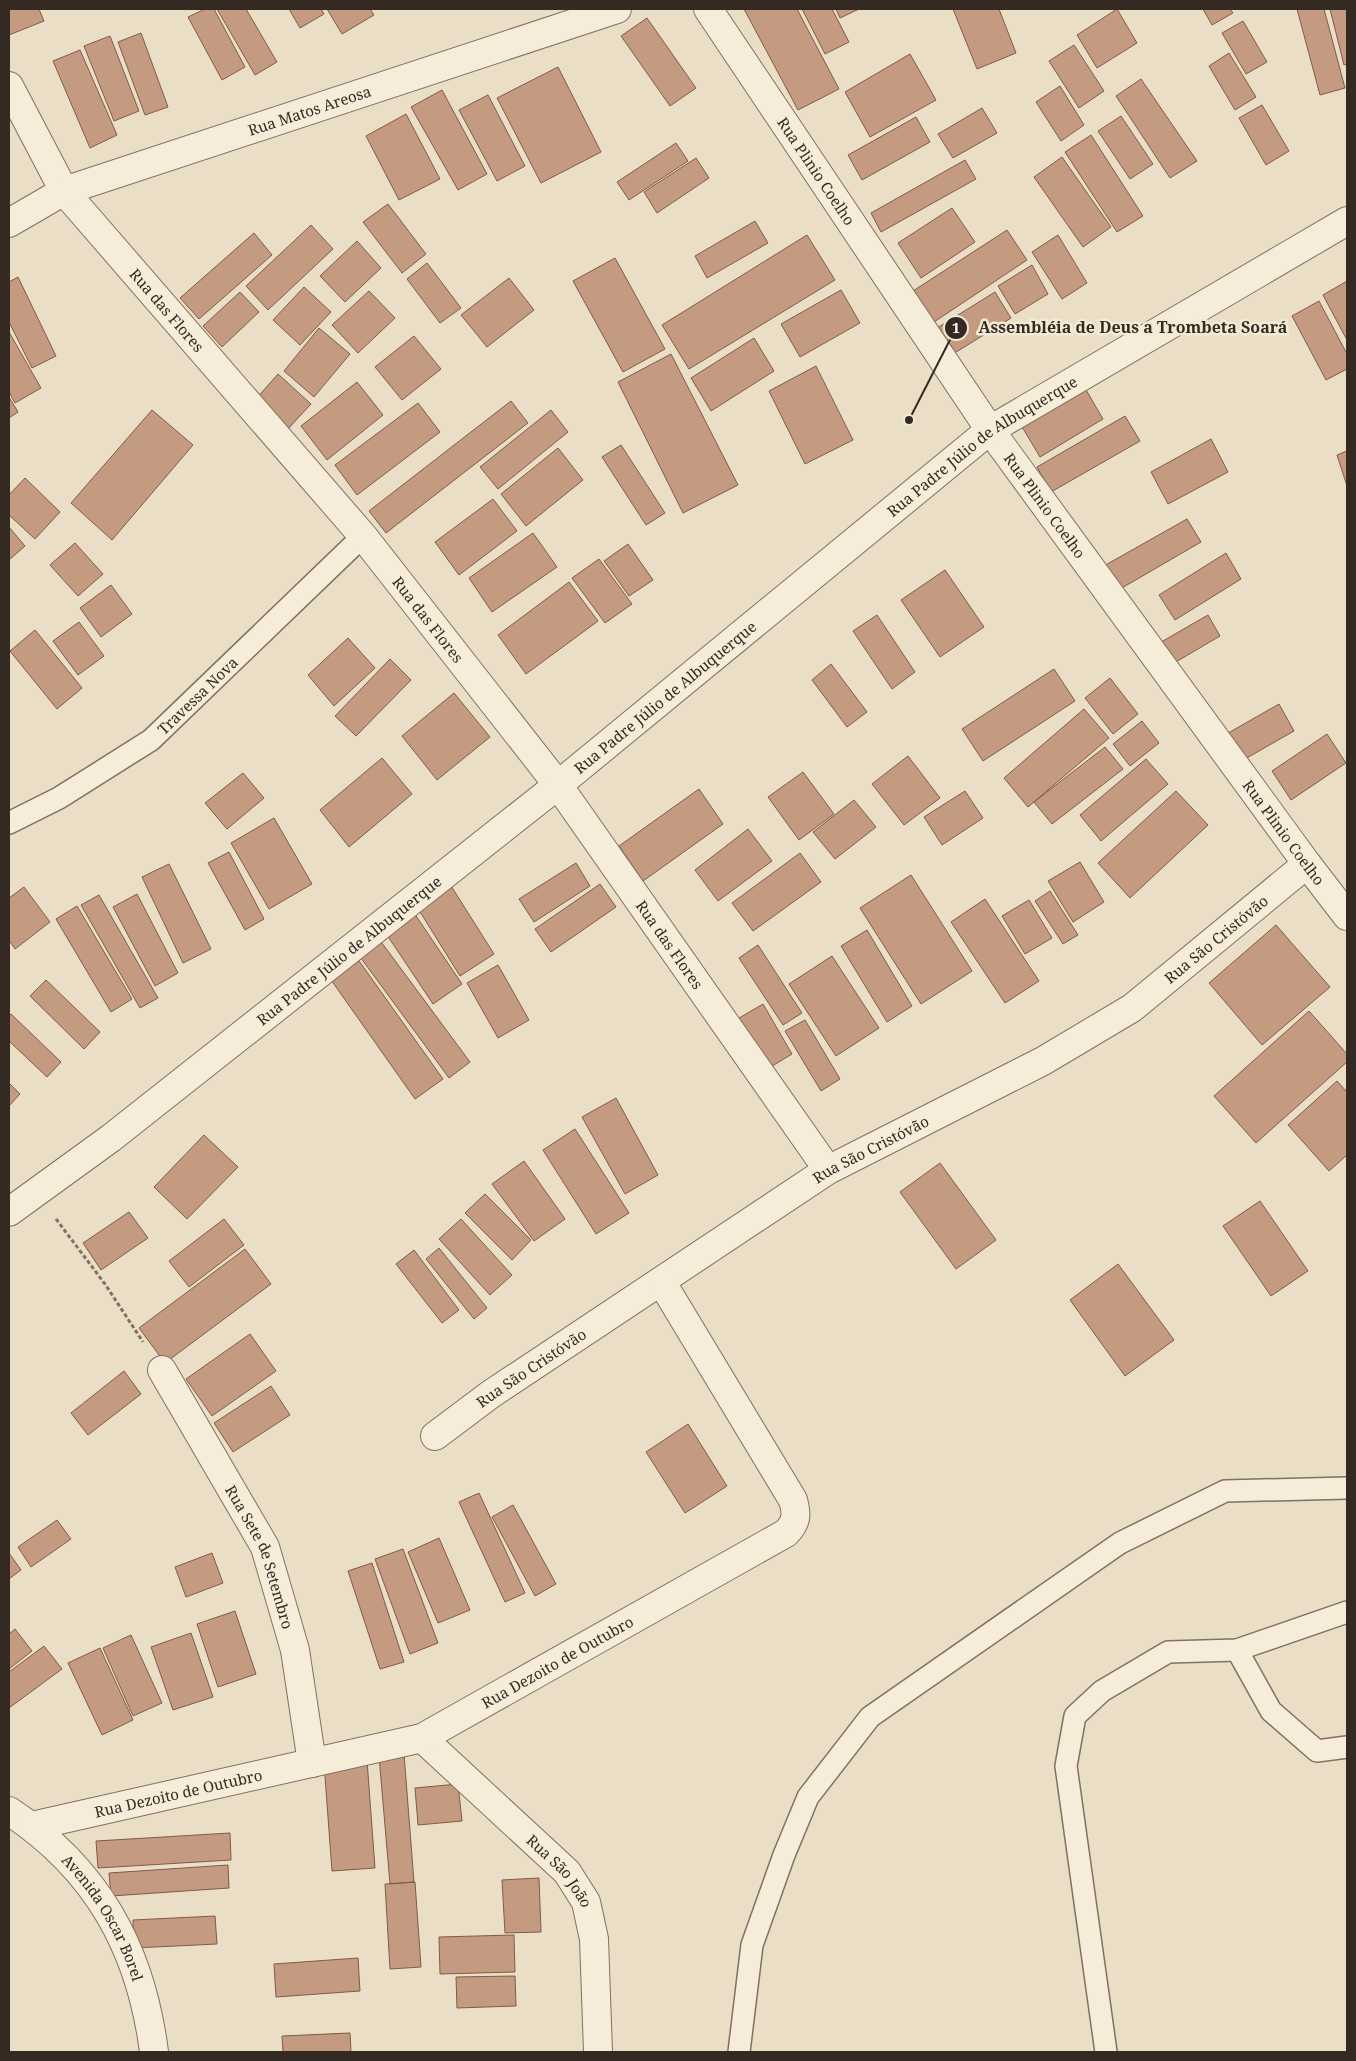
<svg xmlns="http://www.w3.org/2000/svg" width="1356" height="2061" font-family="'Noto Serif',serif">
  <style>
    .building { fill: #c49a81; stroke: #805b47 }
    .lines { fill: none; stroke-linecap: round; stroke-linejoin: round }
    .service-casing { stroke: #83705e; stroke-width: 24 }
    .minor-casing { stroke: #83705e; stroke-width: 30 }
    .path { stroke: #83705e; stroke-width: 3; stroke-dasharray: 4 2.5; stroke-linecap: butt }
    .service { stroke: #f5ecda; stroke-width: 21 }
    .minor { stroke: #f5ecda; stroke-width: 28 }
    .labels { text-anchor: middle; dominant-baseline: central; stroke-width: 5; stroke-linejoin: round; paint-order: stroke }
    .street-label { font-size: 15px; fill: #352a21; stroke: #f2e9d6 }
    .leader { fill: none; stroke: #352a21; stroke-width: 2 }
    .callout-dot { fill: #352a21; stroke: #f2e9d6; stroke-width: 2 }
    .mark-label { font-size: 15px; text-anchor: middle; font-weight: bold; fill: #fff }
    .callout-label { font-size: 16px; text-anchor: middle; font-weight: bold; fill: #352a21; stroke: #f2e9d6; stroke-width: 5; stroke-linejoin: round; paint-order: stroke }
  </style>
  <rect width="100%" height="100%" fill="#eadec7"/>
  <path class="building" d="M9,9h30l5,12 -35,14z
    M205,9h9l31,58 -23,13 -34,-63z
    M217,9h29l31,53 -22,13z
    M289,9h32l3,5 -24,14z
    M327,9h43l4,6 -32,19z
    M744,9h53l42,80 -41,21z
    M802,9h30l17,33 -24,12z
    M836,9h23l-19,9z
    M953,9h46l17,44 -39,16z
    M1117,9l20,34 -40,25 -20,-33z
    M1203,9h27l3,4 -21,12z
    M1297,9h27l21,79 -25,7z
    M1330,9h17v55l-3,1z
    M647,18l49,70 -26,18 -49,-70z
    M1243,21l24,41 -21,12 -24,-41z
    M141,33l27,74 -23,8 -27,-73z
    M110,36l29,75 -25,10 -30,-75z
    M1074,45l30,46 -25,17 -30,-47z
    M80,50l37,85 -27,13 -37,-87z
    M1229,53l27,44 -21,13 -26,-44z
    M910,54l26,46 -66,37 -25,-45z
    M558,67l43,85 -60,31 -44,-85z
    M1141,79l56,82 -27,17 -54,-82z
    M1060,86l24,39 -23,16 -25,-39z
    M442,90l45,84 -29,16 -47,-83z
    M488,95l37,71 -28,15 -38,-71z
    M1262,105l27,46 -23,14 -27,-47z
    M982,108l15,25 -44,25 -15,-24z
    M406,114l34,65 -41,21 -33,-64z
    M1121,116l32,48 -23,15 -32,-48z
    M916,117l14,25 -68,38 -14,-25z
    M1091,135l52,81 -26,16 -52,-80z
    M676,143l12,18 -59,39 -12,-18z
    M1062,157l49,70 -28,20 -49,-70z
    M696,158l13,20 -52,35 -13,-21z
    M965,160l11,19 -95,53 -10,-19z
    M388,204l38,50 -24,19 -39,-51z
    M952,208l23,34 -54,36 -23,-35z
    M755,221l13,22 -61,35 -12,-22z
    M311,225l22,24 -65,61 -22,-24z
    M1007,230l20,30 -93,62 -21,-31z
    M254,233l18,22 -73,64 -19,-21z
    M807,235l28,45 -146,89 -27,-44z
    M1058,235l29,48 -25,16 -30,-47z
    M357,241l24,27 -36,34 -25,-26z
    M615,258l50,91 -42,23 -50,-91z
    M427,263l34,45 -21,15 -33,-44z
    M1032,265l16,29 -33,20 -17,-28z
    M18,277l38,79 -24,12 -23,-46v-40z
    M509,278l25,32 -47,37 -26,-32z
    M1347,281v59l-24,-45z
    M304,287l27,25 -31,33 -27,-25z
    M841,290l19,33 -60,34 -19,-33z
    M369,291l26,27 -37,35 -26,-28z
    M240,292l19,20 -37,35 -19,-21z
    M995,292l16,26 -58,36 -16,-26z
    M1319,301l28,53v15l-21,11 -34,-64z
    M319,328l31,26 -36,43 -30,-26z
    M9,332l32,56 -26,15 -6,-11z
    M414,336l27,33 -39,31 -27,-33z
    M754,338l20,33 -63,40 -20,-33z
    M671,354l67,131 -55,28 -65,-131z
    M816,366l37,74 -48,24 -36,-73z
    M278,374l33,30 -24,26 -32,-30z
    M357,382l26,33 -56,45 -26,-34z
    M1082,383l21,36 -63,38 -22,-37z
    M9,397l9,15 -9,6z
    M511,401l17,22 -142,110 -17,-22z
    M418,403l22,29 -83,63 -22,-30z
    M152,410l41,35 -81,95 -41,-37z
    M551,410l17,22 -70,57 -18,-22z
    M1125,416l15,25 -89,51 -14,-25z
    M1211,439l17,33 -60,32 -17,-32z
    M621,445l44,68 -19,12 -44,-68z
    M558,448l25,32 -57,46 -25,-32z
    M1347,451v35l-10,-31z
    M25,478l35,34 -25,27 -26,-24v-20z
    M493,499l24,32 -58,44 -24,-33z
    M1187,519l14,23 -86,50 -13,-25z
    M9,527l16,19 -16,14z
    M533,533l24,34 -65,45 -23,-34z
    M75,543l28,31 -25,22 -28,-31z
    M628,544l25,36 -24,16 -25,-35z
    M1226,553l15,26 -66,41 -16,-25z
    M599,559l33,45 -27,19 -33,-45z
    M945,570l39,57 -44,30 -39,-57z
    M569,582l29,39 -72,53 -28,-39z
    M111,585l21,29 -31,23 -21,-29z
    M877,615l38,57 -23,17 -39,-58z
    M1208,615l12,21 -51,30 -13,-21z
    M79,622l25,34 -26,19 -25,-34z
    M35,630l47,58 -25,21 -47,-58z
    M348,638l27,30 -41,38 -26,-31z
    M390,659l21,21 -55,56 -21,-20z
    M831,664l36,48 -20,15 -35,-47z
    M1054,669l21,32 -92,60 -21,-32z
    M1110,678l28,36 -25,20 -28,-36z
    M454,693l36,44 -53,43 -35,-44z
    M1279,704l15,27 -56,32 -15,-27z
    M1084,709l25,29 -81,69 -24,-29z
    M1142,721l17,22 -29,23 -17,-22z
    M1327,734l19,29 -55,37 -19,-29z
    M1105,747l18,22 -71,55 -18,-22z
    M908,756l32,42 -36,27 -32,-41z
    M382,758l30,36 -63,53 -29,-37z
    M1146,759l22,25 -67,57 -21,-26z
    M803,772l31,42 -35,26 -31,-43z
    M243,773l21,25 -37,31 -22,-26z
    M699,789l24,35 -80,57 -24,-35z
    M965,791l18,27 -41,27 -18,-28z
    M1176,791l32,34 -78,73 -32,-35z
    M854,800l22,27 -41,32 -22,-27z
    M274,818l38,66 -43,25 -38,-66z
    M748,829l24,32 -54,40 -23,-31z
    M229,852l35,67 -19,11 -37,-67z
    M800,853l21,29 -68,49 -21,-28z
    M1080,862l24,40 -31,20 -25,-41z
    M576,863l14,23 -56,36 -15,-23z
    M169,864l42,85 -28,14 -41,-86z
    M911,875l61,96 -51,33 -61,-96z
    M446,878l48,76 -34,22 -48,-77z
    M600,884l16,23 -65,45 -16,-23z
    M24,887l26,35 -35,27 -6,-9v-42z
    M1050,891l28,44 -15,9 -28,-43z
    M137,894l41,79 -23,13 -42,-79z
    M99,895l59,103 -18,10 -59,-103z
    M985,899l54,82 -34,22 -54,-81z
    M1029,900l23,38 -27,16 -23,-38z
    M77,906l55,93 -21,13 -55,-93z
    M410,907l52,77 -29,20 -52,-78z
    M1276,925l54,62 -68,58 -53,-62z
    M867,930l45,76 -25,16 -46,-76z
    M376,935l94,127 -21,16 -94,-128z
    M758,945l44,68 -19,12 -44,-67z
    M832,956l47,72 -43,28 -47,-72z
    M357,958l86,121 -28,20 -86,-122z
    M498,965l31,55 -31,18 -31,-55z
    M46,980l54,52 -16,17 -54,-53z
    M763,1004l29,50 -28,17 -30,-50z
    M1309,1011l38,43v8l-91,81 -42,-47z
    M11,1014l50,48 -14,15 -38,-36v-25z
    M805,1020l35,59 -19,12 -36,-60z
    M1337,1081l10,11v63l-18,16 -41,-46z
    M9,1083l11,11 -11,12z
    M616,1098l42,77 -33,19 -43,-77z
    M575,1129l54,84 -33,21 -53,-84z
    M204,1135l34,32 -51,52 -33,-32z
    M524,1161l41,58 -31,22 -42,-57z
    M940,1163l56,77 -40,29 -56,-77z
    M485,1194l46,46 -19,20 -47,-47z
    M1260,1201l48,70 -37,25 -48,-70z
    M129,1212l19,26 -47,32 -18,-27z
    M224,1219l20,26 -55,42 -20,-26z
    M461,1219l51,56 -22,20 -51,-56z
    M439,1248l48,60 -13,11 -48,-60z
    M245,1249l26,35 -106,79 -26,-35z
    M414,1250l45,60 -17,13 -46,-59z
    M1118,1264l56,76 -49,36 -55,-76z
    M250,1334l26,37 -64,45 -26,-37z
    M124,1371l17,23 -53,41 -17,-22z
    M271,1386l19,29 -57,37 -19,-29z
    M688,1424l39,62 -42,27 -39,-61z
    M479,1493l46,100 -20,9 -46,-100z
    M513,1505l43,79 -21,12 -43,-79z
    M57,1520l14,19 -40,28 -13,-20z
    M439,1538l31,72 -32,13 -30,-71z
    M403,1549l35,94 -28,11 -35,-95z
    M9,1553l12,17 -12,9z
    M212,1553l11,30 -37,14 -11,-30z
    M372,1563l32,99 -24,7 -32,-98z
    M235,1611l21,63 -38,13 -21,-63z
    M15,1629l17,22 -23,18v-35z
    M191,1633l22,64 -40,13 -22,-63z
    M131,1635l31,68 -29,13 -30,-68z
    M44,1646l18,23 -53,39v-36z
    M100,1648l33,72 -31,15 -34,-72z
    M404,1754l10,128 -24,2 -11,-128z
    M367,1760l8,108 -43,3 -8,-108z
    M458,1784l4,37 -44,4 -3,-37z
    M230,1833l1,27 -133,8 -2,-27z
    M228,1865l1,23 -118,8 -2,-23z
    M539,1878l2,54 -36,1 -3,-53z
    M415,1882l6,85 -31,2 -5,-85z
    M215,1916l2,28 -83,4 -1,-28z
    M514,1935l1,37 -75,2 -1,-37z
    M358,1958l2,33 -84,6 -2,-33z
    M515,1976l1,30 -59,2 -1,-31z
    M350,2033l1,19h-68l-1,-16z"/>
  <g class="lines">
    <g class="service-casing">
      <g id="service">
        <path id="s1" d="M9,823l50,-25 92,-58 212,-204"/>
        <path d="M1237,1650l34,61 46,40 30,-4"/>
        <path d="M739,2052l13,-107 32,-90 24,-58 62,-80 250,-174 105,-52 122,-3"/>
        <path d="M1106,2052l-40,-286 9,-50 27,-25 66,-39 69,-2 110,-38"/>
      </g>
    </g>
    <g class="minor-casing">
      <g id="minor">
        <path id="s2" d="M708,9l282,421 317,434 40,52"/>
        <path id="s3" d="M9,86l55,105 299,345 195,249 270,385"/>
        <path id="s4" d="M9,223l55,-32 553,-182"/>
        <path id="s5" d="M9,1212l102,-74 447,-353 432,-355 357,-209"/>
        <path id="s6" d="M162,1370l103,177 30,103 17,113"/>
        <path id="s7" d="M435,1436l56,-42 337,-224 215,-109 89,-53 175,-144"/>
        <path id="s8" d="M422,1738l145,134 19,30 8,37 4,113"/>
        <path id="s9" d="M9,1811c88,58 132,138 145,241"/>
        <path id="s10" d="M32,1826l390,-88 364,-205c11,-11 11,-19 7,-33l-132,-219"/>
      </g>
    </g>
    <path class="path" d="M56,1219l49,65 38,58"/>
    <use href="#service" class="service"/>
    <use href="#minor" class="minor"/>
  </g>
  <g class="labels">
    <g class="street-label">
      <text stroke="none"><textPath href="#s4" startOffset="322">Rua Matos Areosa</textPath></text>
      <text stroke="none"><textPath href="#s2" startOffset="195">Rua Plinio Coelho</textPath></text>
      <text stroke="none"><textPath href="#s3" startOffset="276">Rua das Flores</textPath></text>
      <text stroke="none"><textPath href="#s5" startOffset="1239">Rua Padre Júlio de Albuquerque</textPath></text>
      <text stroke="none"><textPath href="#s2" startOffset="600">Rua Plinio Coelho</textPath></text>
      <text stroke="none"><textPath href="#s3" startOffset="681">Rua das Flores</textPath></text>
      <text stroke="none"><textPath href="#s1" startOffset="229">Travessa Nova</textPath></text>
      <text stroke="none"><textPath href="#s5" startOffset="834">Rua Padre Júlio de Albuquerque</textPath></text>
      <text stroke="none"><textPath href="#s2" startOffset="1005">Rua Plinio Coelho</textPath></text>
      <text stroke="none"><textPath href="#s7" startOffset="928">Rua São Cristóvão</textPath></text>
      <text stroke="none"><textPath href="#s3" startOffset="1086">Rua das Flores</textPath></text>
      <text stroke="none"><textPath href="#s5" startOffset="429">Rua Padre Júlio de Albuquerque</textPath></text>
      <text stroke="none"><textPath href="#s7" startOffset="522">Rua São Cristóvão</textPath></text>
      <text stroke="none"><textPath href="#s7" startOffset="118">Rua São Cristóvão</textPath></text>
      <text stroke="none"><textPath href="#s6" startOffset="212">Rua Sete de Setembro</textPath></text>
      <text stroke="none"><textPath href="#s10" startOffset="555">Rua Dezoito de Outubro</textPath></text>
      <text stroke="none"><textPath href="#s10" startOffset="150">Rua Dezoito de Outubro</textPath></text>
      <text stroke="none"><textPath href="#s8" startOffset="192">Rua São João</textPath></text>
      <text stroke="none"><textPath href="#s9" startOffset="145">Avenida Oscar Borel</textPath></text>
    </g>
  </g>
  <path class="leader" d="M909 420L956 328"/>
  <g class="callout-dot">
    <circle cx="909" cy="420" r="5"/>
    <circle cx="956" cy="328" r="12"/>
  </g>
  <g class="mark-label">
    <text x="956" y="333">1</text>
  </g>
  <g class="callout-label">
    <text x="1133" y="333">Assembléia de Deus a Trombeta Soará</text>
  </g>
  <rect width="1356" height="2061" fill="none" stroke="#352a21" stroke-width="20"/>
</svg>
